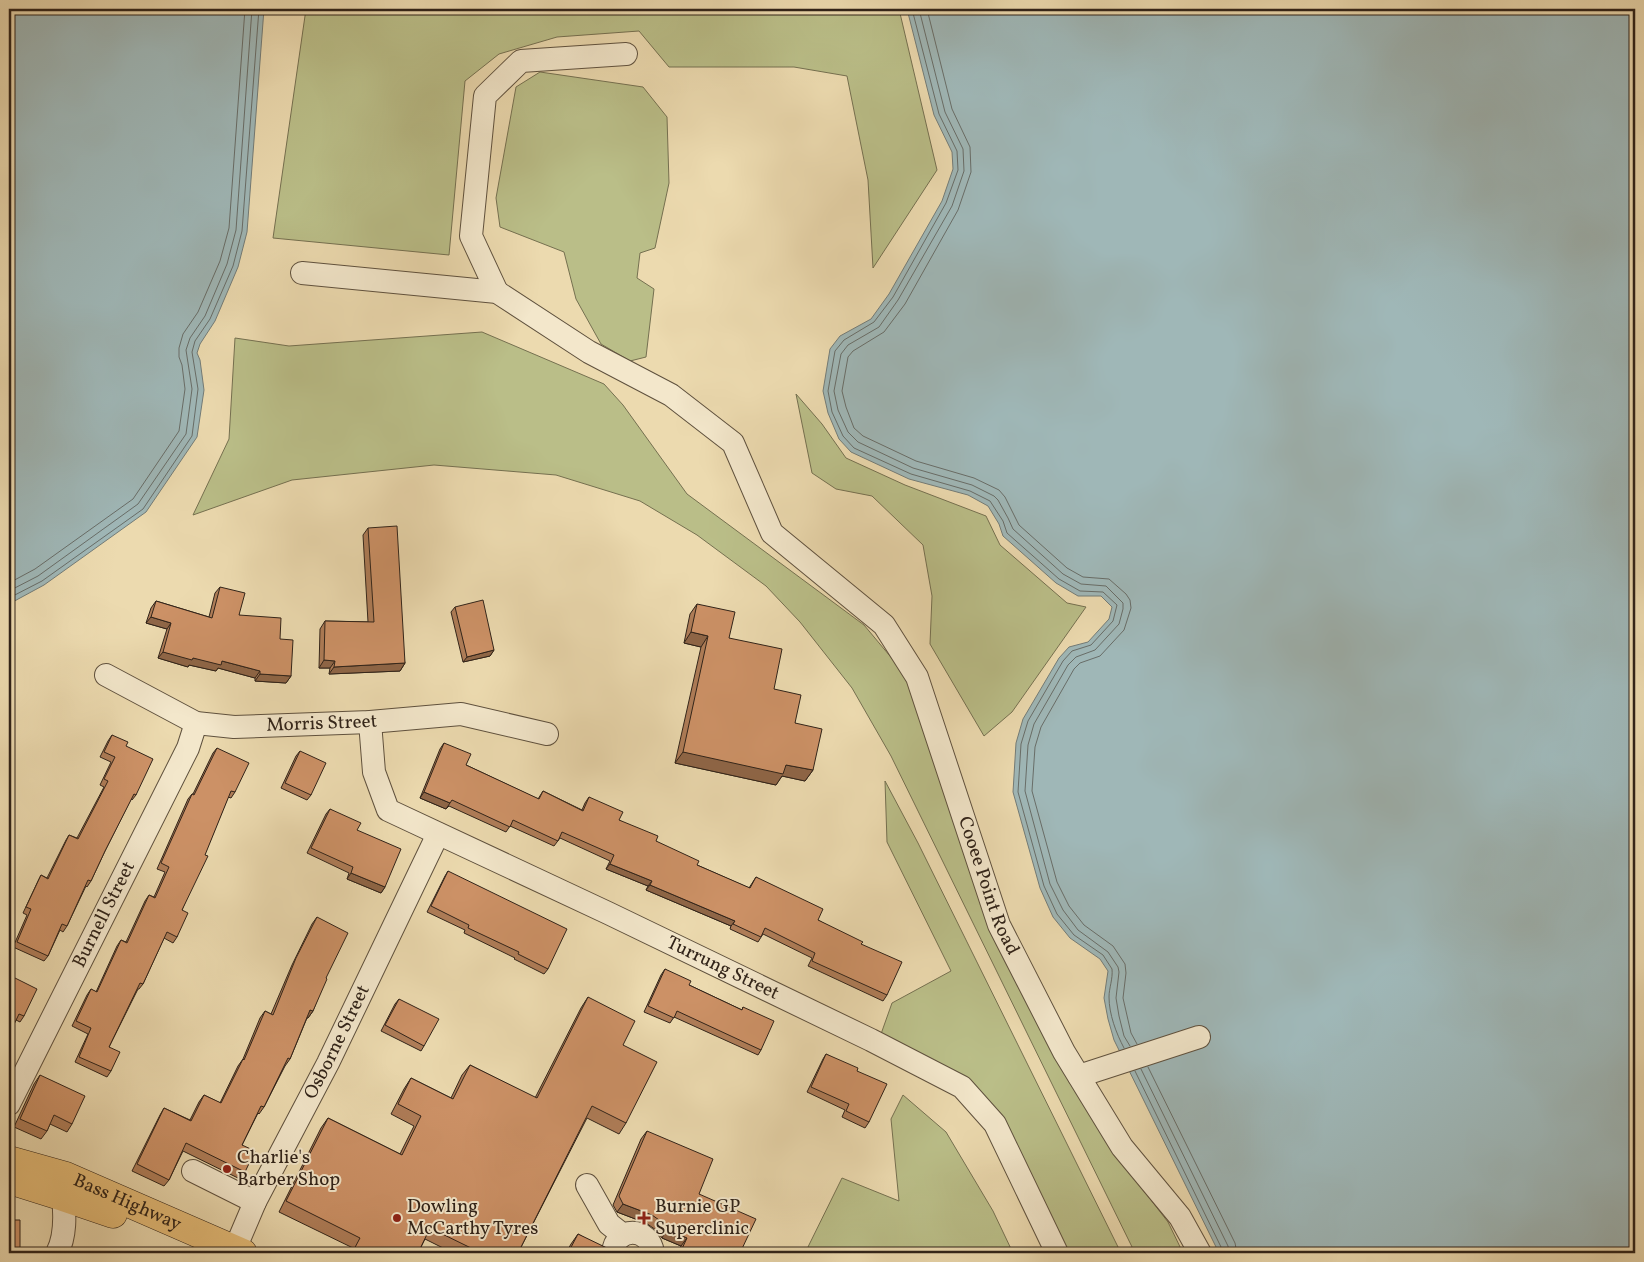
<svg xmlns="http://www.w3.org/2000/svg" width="1644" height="1262" font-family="Vollkorn,serif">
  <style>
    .green { fill: #babe88; stroke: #757050 }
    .water { fill: #9fb7b7; stroke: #737c78 }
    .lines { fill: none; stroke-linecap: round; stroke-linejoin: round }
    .shore { stroke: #686d68; stroke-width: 1 }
    .minor-casing { stroke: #5f513e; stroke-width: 24 }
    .highway-casing { stroke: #302319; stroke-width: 29 }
    .minor { stroke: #f3e7cb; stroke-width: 22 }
    .highway { stroke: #e6bd78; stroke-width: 28 }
    .wall { fill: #af7d58; stroke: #302319 }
    .shaded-wall { fill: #8f6647; stroke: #302319 }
    .building { fill: #cc9166; stroke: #302319 }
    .poi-dot { fill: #8f2418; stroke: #f3e7cb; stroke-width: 2 }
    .labels { text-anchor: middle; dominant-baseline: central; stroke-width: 4; stroke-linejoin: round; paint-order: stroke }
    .street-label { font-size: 19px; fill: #302319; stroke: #f3e7cb }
    .poi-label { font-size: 19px; fill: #302319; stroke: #f3e7cb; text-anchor: start }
  </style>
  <rect width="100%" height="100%" fill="#ecdaaf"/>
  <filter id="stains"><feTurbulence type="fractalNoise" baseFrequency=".004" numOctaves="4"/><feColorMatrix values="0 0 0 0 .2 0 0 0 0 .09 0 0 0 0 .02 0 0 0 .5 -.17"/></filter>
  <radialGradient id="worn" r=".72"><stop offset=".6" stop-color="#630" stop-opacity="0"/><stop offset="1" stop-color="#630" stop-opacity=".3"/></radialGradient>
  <path class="green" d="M306,9h593l38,161 -64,98 -5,-88 -21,-104 -53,-9h-125l-30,-36 -82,6 -58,17 -34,27 -16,174 -176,-17z
    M540,72l103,15 24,30 2,66 -14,65 -15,5 -3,25 17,11 -8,68 -16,4 -29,-17 -25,-45 -12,-47 -64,-25 -4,-29 20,-111z
    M482,332l122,52 19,21 64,89 177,131 41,49 31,91 177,386 55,71 15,31h-48l-244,-497 -39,-68 -52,-66 -34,-36 -69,-51 -57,-34 -84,-26 -122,-10 -142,15 -99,35 36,-76 6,-101 54,8z
    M796,394l26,30 24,34 59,27 81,31 14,29 67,58 19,4 -74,105 -28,24 -54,-92 2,-48 -9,-51 -51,-49 -36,-7 -24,-16z
    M885,781l33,62 203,410h-52l-67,-138 -32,-35 -89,-46 11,-31 59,-32 -64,-129z
    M903,1095l43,37 47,79 20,42h-208l37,-75 57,23 -8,-82z"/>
  <path class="water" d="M9,9h255l-17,223 -9,35 -23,54 -15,23 -3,9 3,7 4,30 -7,47 -51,75 -102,73 -35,19z
    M907,9h728v1244h-416l-105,-213 -6,-21 -4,-21 4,-27 -8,-12 -30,-21 -17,-21 -13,-29 -27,-96 3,-49 7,-24 36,-61 10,-11 19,-5 21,-23 3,-12 -11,-11h-23l-22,-13 -53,-47 -4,-12 -11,-18 -20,-11 -59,-16 -58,-27 -12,-13 -11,-26 -5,-22 7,-42 10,-13 31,-17 18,-25 53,-93 11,-32 -1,-17 -18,-37z"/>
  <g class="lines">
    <path class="shore" d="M912,9l27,105 18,37 1,19 -12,33 -53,94 -19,25 -30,18 -9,11 -7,40 4,21 11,24 11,12 57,26 59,17 20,10 13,20 4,12 52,46 21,12 23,1 14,13 -4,16 -22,24 -19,6 -9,10 -35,60 -7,23 -3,48 26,94 13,28 17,21 29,20 9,14c1,10 -3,19 -3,28 0,17 7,36 15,51
      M919,9l26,103 18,37 1,22 -12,35 -54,94 -19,27 -31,18 -7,9 -7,37 4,19 10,22 10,10 55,26 59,17 22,11 4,4 10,18 5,11 50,45 18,10 25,2 17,17v6l-4,15 -24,26 -19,7 -8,8 -34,59 -6,21 -3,46 25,93 13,26 15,20 30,22 10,15 1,5 -3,26 3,18 5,20 6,10
      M927,9l25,100 18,38 1,25 -13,38 -53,94 -21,28 -31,19 -5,6 -6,34 4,16 8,21 9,8 53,25 58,17 25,12 6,7 14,28 48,43 16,9 26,2 17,15 4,6 1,8 -7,22 -24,26 -20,7 -6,6 -33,58 -6,20 -3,44 25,91 12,24 15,19 29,21 12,18 1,9 -3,25 8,35 6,11
      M9,583l26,-14 98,-70 46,-68 6,-42 -3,-24 -3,-8v-9l4,-14 15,-22 22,-51 9,-33 16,-219
      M9,591l29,-15 100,-72 48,-70 6,-45 -6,-39 4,-12 15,-22 22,-52 9,-34 16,-221
      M9,598l33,-17 101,-72 49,-73 6,-47 -6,-37 3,-11 15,-22 23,-53 9,-35 17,-222
      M1148,1067l87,176 2,10
      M1141,1069l87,177 1,7
      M1135,1071l87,178 1,4"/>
    <g class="minor-casing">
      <g id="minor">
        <path id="s1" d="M302,273l195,19 92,60 82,43 62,48 39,90 112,92 33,52 82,248 65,127 58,95 58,70 20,36"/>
        <path d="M497,292l-26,-56 14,-140 36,-35 105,-7"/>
        <path id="s2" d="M106,675l90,48 38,4 136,-5 91,-8 86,20"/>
        <path id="s3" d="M370,722l4,50 14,38 220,103 263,127 91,47 33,37 62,129"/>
        <path d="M1079,1076l120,-39"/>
        <path id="s4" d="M9,1104l179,-356 8,-25"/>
        <path d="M193,1171l62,31"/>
        <path d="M587,1185l22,39 14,11"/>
        <path id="s5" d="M235,1249l20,-47 73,-139 110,-229"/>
        <path d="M57,1253c9,-17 8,-38 6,-56"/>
        <path d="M613,1253c2,-27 37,-27 40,0"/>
      </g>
    </g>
    <g class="highway-casing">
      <g id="highway">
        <path id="s6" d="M9,1160l57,16 177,77"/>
        <path d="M9,1180l54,17 50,17"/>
      </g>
    </g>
    <use href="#minor" class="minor"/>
    <use href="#highway" class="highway"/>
  </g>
  <path class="wall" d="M368,528l37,135 -5,8 -71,3 1,-6h-11l1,-39 5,-8 43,1 -5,-87z
    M220,587l19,28 41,24 11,37 -5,7 -31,-2v-3l-37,-10 -2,3 -27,-6 -1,2 -30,-9 9,-29 -21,-6 5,-15 5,-7 53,16 6,-24z
    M697,604l32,34 45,51 21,34 18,47 -8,11 -23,-5 -6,9 -101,-22 26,-116 -17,-4 6,-29z
    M455,607l39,43 -4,6 -27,6 -12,-50z
    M112,735l14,11 10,49 -4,5 -1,-1 -26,52 -14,30 -4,6 -1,-1 -19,40 -4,6 -3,-2 -12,26 -4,5 -31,-14 14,-32 -4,-2 15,-32 3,-6 6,3 19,-38 3,-5 8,3 27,-51 -4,-2 11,-23 -11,-5 8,-16z
    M444,743l22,22 72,34 5,-8 39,19 3,-7 4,-6 30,23 78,45 52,23 7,-11 62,43 43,24 26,51 -4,6 -75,-35 4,-8 -49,-24 -5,8 -28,-13 1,-3 -85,-36 2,-4 -42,-17 4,-8 -50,-23 -6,8 -44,-20 -4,6 -57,-26 -3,3 -26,-11 20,-49z
    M217,748l18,44 -4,6 -3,-1 -46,113 -5,27 -4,6 -9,-5 -21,46 -4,5h-1l-29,58 2,24 -4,6 -32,-15 13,-28 -16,-8 15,-31 4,-6 5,3 21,-46 4,-6 5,2 19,-41 4,-6 5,2 11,-25 -8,-3 31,-70 4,-5h1l20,-41z
    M300,751l11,44 -4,5 -26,-12 15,-32z
    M330,809l27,21 28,57 -4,6 -34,-14 2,-6 -42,-20 19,-39z
    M448,871l100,98 -4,5 -30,-15 1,-1 -51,-25 1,-3 -38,-18 18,-36z
    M317,917l9,61 -13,33 -5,7h-1l-17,41 -5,7 -21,41 -5,7 -1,-1 -16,32 3,27 -5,7 -57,-28 -14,29 -5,6 -32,-15 28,-56 4,-7 26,12 9,-18 5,-7 16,8 18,-37 5,-7 17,-41 5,-7 6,3 21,-49 20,-41z
    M665,969l24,16 53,25 1,-3 18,43 -3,5 -84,-38 -4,6 -26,-11 17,-37z
    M9,975l15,41 -4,6 -4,-2z
    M588,997l35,48 3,78 -7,11 -32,-16 -69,135h-65l-28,-14 -7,14h-68l3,-5 -74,-36 42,-84 7,-10 72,36 14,-28 -23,-12 13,-25 7,-11 40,20 11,-23 8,-10 65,33 46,-90z
    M399,999l25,47 -3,5 -40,-20 14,-27z
    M826,1054l31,17 12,51 -4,6 -23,-11 3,-7 -38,-18 16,-33z
    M40,1075l32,49 -5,8 -17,-8 -3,7 -6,8 -27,-12 20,-43z
    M647,1131l52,63 41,59h-62l3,-7 -19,-8 -6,-8 -10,-7 -29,-11 -4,-7 28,-66z
    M578,1234l34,19h-46l5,-9z"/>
  <path class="shaded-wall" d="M151,617l20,6 -4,6 -21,-6z
    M691,632l17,4 -7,11 -17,-4z
    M494,650l-4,6 -27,6 4,-5z
    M163,652l30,6 29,3 38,10 -5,7 -37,-10 -2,3 -27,-6 -1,2 -30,-9z
    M324,660l11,1 -5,7h-11z
    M405,663l-5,8 -71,3 5,-7z
    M260,674l31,2 -5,7 -31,-2z
    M683,752l103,13 27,5 -8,11 -23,-5 -6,9 -101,-22z
    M424,792l26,11 -4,6 -26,-11z
    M610,864l42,17 -4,5 -42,-17z
    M351,873l34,14 -4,6 -34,-14z
    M650,885l85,36 -4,5 -85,-36z
    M310,1010l3,1 -5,7 -3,-1z
    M623,1204l29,11 -6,8 -29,-11z
    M667,1229l20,9 -6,8 -19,-8z"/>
  <path class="building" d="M397,526l8,137 -71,4 1,-6 -11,-1 1,-39 49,1 -6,-94z
    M220,587l25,6 -6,22 42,3 -1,21 13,1 -2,36 -31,-2v-3l-38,-10 -1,4 -28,-7 -1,2 -29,-8 8,-29 -20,-6 5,-16 56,17z
    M483,600l11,50 -27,7 -12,-50z
    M697,604l38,8 -6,26 53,11 -8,40 27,6 -6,28 27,6 -9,41 -27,-5 -3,9 -100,-22 25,-116 -17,-4z
    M112,735l16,7 -2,4 27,13 -17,36 -2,-1 -29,57 -14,30 -3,-1 -21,46 -5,-2 -14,32 -31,-14 14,-33 -5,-2 15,-32 7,4 21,-44 9,4 30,-58 -4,-2 11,-22 -11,-5z
    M444,743l27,11 -5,11 73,34 4,-8 40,20 6,-14 34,15 -4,8 39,16 -2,5 43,20 -2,4 53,23 6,-11 67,32 -5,11 45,22 -2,2 41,18 -15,33 -75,-34 3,-8 -50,-25 -4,9 -28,-13 2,-3 -85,-36 2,-4 -42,-17 4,-9 -52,-23 -4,9 -45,-21 -3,7 -58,-27 -2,3 -26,-11z
    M217,748l32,15 -14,29 -4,-1 -26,64 3,1 -26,54 6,3 -11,24 -10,-5 -24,52 -3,-1 -31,64 11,5 -9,19 -32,-14 12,-29 -15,-7 15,-32 6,3 24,-52 6,3 22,-48 6,3 14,-31 -8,-4 31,-69 2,1z
    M300,751l26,12 -15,32 -26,-12z
    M330,809l31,14 -4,7 44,19 -16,38 -34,-14 2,-6 -42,-19z
    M448,871l119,58 -19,40 -30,-15 1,-2 -51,-24 1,-3 -38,-19z
    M317,917l31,16 -22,45 1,1 -14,32 -3,-1 -20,49 -2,-1 -24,49 -3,-1 -19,39 13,6 -10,21 -59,-29 -17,37 -32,-16 27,-56 27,13 13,-26 17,8 22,-44 1,1 21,-49 8,4 23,-57z
    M665,969l26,12 -2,4 53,25 1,-3 31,14 -13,29 -84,-39 -3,7 -26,-12z
    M9,975l28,14 -13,27 -5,-2 -10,21z
    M588,997l47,24 -12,24 34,17 -31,61 -34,-17 -74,147h-49l2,-5 -41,-20 -12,25h-66l8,-15 -74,-37 42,-83 74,37 19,-39 -23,-12 13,-26 42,21 17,-34 67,33z
    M399,999l40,20 -15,27 -39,-21z
    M826,1054l32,14 -1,3 30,13 -18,38 -23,-11 3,-7 -38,-17z
    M40,1075l45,21 -13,28 -18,-9 -7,16 -27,-12z
    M647,1131l66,28 -14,35 57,25 -16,34h-60l7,-15 -20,-9 -5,-7 -10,-7 -29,-11 -4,-8z
    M9,1220h11v33h-11z
    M578,1234l31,15 3,4h-44z"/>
  <g class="poi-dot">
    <circle cx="227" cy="1169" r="5"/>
    <circle cx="397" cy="1218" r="5"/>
    <path d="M641.5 1210.5h5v5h5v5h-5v5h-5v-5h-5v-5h5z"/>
  </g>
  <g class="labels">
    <g class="street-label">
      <text stroke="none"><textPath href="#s2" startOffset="228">Morris Street</textPath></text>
      <text stroke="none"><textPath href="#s1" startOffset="1002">Cooee Point Road</textPath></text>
      <text stroke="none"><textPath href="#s4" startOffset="212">Burnell Street</textPath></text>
      <text stroke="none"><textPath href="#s3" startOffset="461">Turrung Street</textPath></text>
      <text stroke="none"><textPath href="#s5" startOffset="231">Osborne Street</textPath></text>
      <text stroke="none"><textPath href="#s6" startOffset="126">Bass Highway</textPath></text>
    </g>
    <g class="poi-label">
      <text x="237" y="1158">Charlie's<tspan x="237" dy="22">Barber Shop</tspan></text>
      <text x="407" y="1207">Dowling<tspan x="407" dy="22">McCarthy Tyres</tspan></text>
      <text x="655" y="1207">Burnie GP<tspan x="655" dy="22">Superclinic</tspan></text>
    </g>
  </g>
  <rect width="1644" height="1262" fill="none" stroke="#ecdaaf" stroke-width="30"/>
  <rect x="10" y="10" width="1624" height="1242" fill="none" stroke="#302319" stroke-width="2.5"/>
  <rect x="15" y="15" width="1614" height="1232" fill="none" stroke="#302319"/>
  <rect width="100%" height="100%" filter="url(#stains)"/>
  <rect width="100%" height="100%" fill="url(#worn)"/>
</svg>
